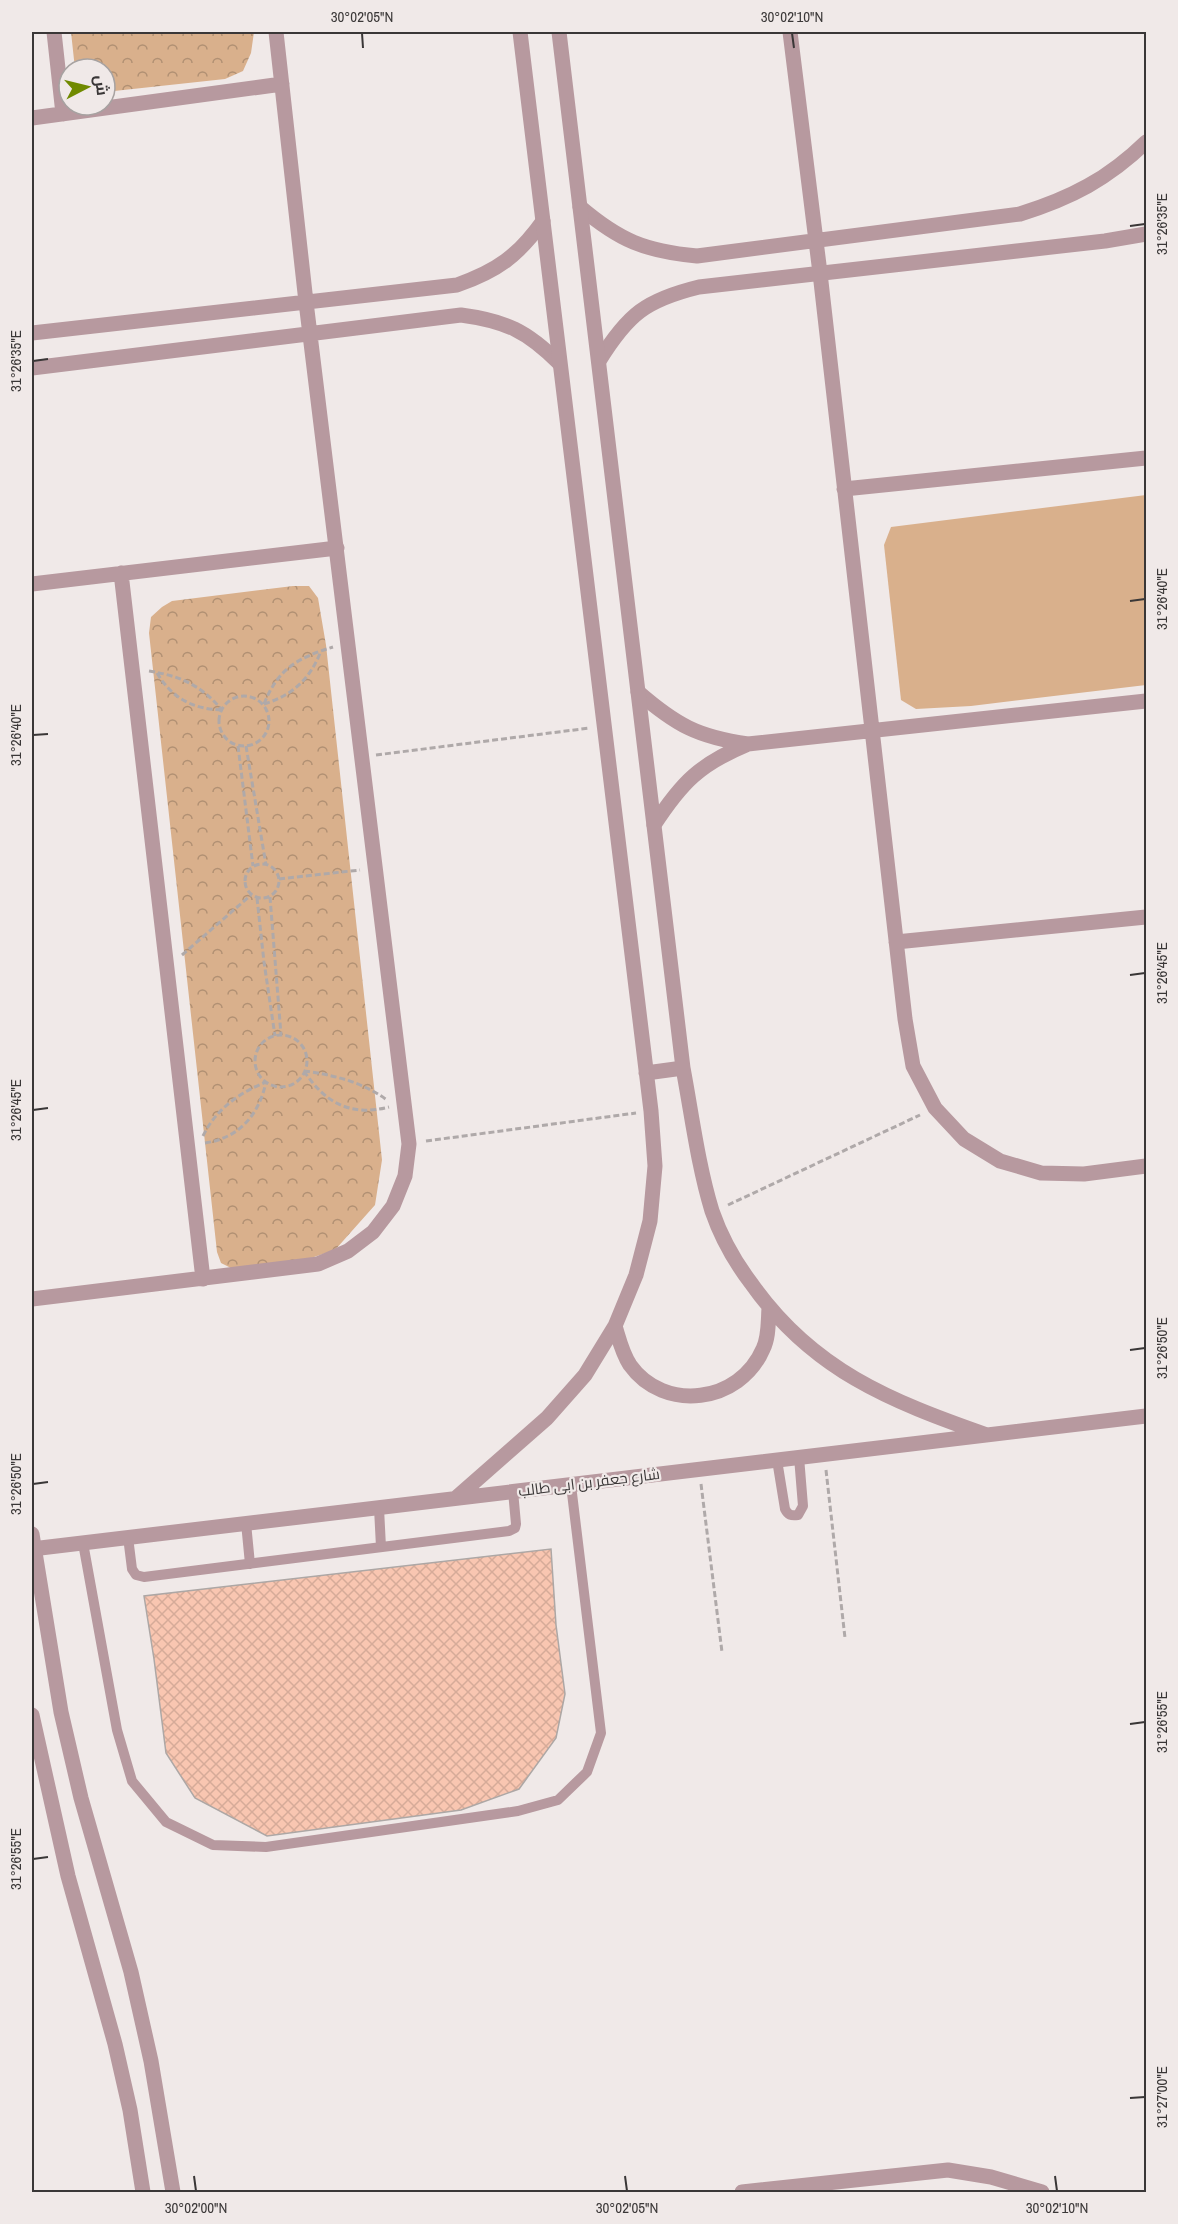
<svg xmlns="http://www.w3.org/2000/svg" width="1178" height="2224" font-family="'Archivo Narrow',Cairo,sans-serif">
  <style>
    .green { fill: #d9b08c }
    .park { fill: url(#park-crowns) }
    .building { fill: url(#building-cross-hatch); stroke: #ada7a5; stroke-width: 1.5 }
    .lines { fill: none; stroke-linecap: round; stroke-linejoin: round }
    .path { stroke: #afa9a9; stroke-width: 3; stroke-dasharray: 6 3; stroke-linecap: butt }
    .service { stroke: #b7999f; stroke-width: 10 }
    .minor { stroke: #b7999f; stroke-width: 15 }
    .tertiary { stroke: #b7999f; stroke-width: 15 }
    .ticks { fill: none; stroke: #3a3737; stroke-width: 2 }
    .labels { text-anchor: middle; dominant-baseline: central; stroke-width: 4.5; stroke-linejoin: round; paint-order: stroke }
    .street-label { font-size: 15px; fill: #3a3737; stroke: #f0e9e8 }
    .neatline { fill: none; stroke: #3a3737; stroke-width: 2 }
    .ticks-label { font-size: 15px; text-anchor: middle; fill: #3a3737 }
  </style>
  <defs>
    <pattern id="park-crowns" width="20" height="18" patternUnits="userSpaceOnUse" patternTransform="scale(1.5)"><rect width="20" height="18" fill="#d9b08c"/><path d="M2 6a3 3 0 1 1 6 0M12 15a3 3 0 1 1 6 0" fill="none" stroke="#b19073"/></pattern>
    <pattern id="building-cross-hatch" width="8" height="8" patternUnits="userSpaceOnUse" patternTransform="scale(1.5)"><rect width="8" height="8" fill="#f9c6b1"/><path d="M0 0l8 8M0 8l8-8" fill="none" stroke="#d6ab99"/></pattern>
  </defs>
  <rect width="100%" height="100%" fill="#f0e9e8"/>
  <path class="green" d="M1146,495v190l-175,21 -55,3 -15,-9 -17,-155 7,-18z"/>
  <path class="park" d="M71,32h183l-3,21 -8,18 -18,8 -120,13v-23h-30z
    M293,586h16l9,12 8,47 56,515 -7,45 -40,45 -36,12 -64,8 -14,-7 -4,-11 -68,-619 2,-16 11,-10 10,-6z"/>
  <path class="building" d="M551,1549l5,76 9,69 -9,44 -37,51 -58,21 -194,26 -72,-38 -29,-45 -12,-94 -10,-63z"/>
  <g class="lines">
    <path class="path" d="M149,671c31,5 52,14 73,39
      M157,673c15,25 35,36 65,37
      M219 721a25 25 0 1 1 50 0a25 25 0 1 1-50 0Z
      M264,704c14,-35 33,-46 69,-57
      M264,704c29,-9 46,-25 57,-53
      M238,746l15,120
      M246,746l20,119
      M376,755l214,-27
      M245 881a17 17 0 1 1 34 0a17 17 0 1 1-34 0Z
      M279,879l81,-9
      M270,897l11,138
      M257,898l7,64 11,74
      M182,955l69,-60
      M255 1061a26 26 0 1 1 52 0a26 26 0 1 1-52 0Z
      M304,1071c30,4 58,11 83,29
      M304,1071c21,32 47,46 85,36
      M203,1136c13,-27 36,-43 63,-54
      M426,1141l210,-28
      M205,1143c34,-5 54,-28 61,-61
      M728,1205l192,-90
      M826,1470l19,168
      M701,1484l21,168"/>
    <path class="service" d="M777,1460l8,49c3,6 6,7 13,6l5,-9 -4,-49
      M379,1508l2,39
      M246,1523l4,41
      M128,1537l4,32 4,6 8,2 365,-46 6,-3 1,-4 -3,-33
      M83,1543l34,187 15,51 34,41 47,23 53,2 252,-36 40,-11 29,-28 14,-39 -30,-248"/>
    <path class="minor" d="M54,32l9,82
      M790,32l30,241 85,746 8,47 22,42 29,31 36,22 41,12 43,1 62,-8
      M32,118l250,-34
      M580,207c40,34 65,44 117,49l323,-42c51,-16 88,-35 126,-72
      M32,333l425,-48c40,-14 61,-29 86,-64
      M599,361c29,-47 47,-61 100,-74l406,-46 41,-7
      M32,368l429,-53c45,6 66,16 98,48
      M844,489l302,-31
      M121,573l82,706
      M32,584l305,-36
      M638,692c38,33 60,45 110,52l398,-43
      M654,825c28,-43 46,-61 94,-81
      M896,942l250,-25
      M32,1299l286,-35 30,-13 25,-19 20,-26 12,-30 4,-32 -103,-842 -30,-270
      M32,1534l29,178 20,86 50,174 20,89 22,131
      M32,1715l36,161 47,168 15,66 13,82"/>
    <path class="tertiary" d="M559,32l124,1036c9,48 15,97 29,143 9,26 23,51 39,72 61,87 139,118 236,152
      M646,1073l37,-5
      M615,1326c4,13 7,27 15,39 34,48 110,38 133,-16 6,-12 5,-27 6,-41
      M456,1498l91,-80 38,-43 30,-49 21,-51 14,-54 5,-55 -4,-55 -131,-1079
      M32,1549l1114,-133
      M742,2192l206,-22 43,7 51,15"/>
  </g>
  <path class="ticks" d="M362,33l1,15M792,33l2,15M1130,226l15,-2M33,361l15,-2M1130,601l15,-2M33,735l15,-1M1130,975l15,-2M33,1110l15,-2M1130,1350l15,-2M33,1484l15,-2M1130,1724l15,-2M33,1859l15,-2M1130,2098l15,-1M194,2176l2,15M625,2176l2,15M1055,2176l2,15"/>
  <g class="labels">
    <g class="street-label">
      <text transform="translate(589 1482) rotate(-7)">شارع جعفر بن ابى طالب</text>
    </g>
  </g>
  <rect width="1178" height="2224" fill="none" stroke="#f0e9e8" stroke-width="66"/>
  <g transform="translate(87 87) rotate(83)"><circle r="28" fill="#f0e9e8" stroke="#a7a2a1" stroke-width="1.5"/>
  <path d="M0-4.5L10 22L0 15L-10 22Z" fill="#708a00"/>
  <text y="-9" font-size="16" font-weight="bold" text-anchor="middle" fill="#3a3737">ش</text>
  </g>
  <rect x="33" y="33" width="1112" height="2158" class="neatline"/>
  <g class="ticks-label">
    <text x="362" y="22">30°02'05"N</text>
    <text x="792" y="22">30°02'10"N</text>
    <text transform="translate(1162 224) rotate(-90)" y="5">31°26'35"E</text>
    <text transform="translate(16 361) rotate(-90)" y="5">31°26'35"E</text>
    <text transform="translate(1162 599) rotate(-90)" y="5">31°26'40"E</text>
    <text transform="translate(16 735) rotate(-90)" y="5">31°26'40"E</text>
    <text transform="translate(1162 973) rotate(-90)" y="5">31°26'45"E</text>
    <text transform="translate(16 1110) rotate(-90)" y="5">31°26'45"E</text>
    <text transform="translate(1162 1348) rotate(-90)" y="5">31°26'50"E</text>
    <text transform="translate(16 1484) rotate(-90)" y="5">31°26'50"E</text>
    <text transform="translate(1162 1722) rotate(-90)" y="5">31°26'55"E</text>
    <text transform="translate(16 1859) rotate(-90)" y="5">31°26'55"E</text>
    <text transform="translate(1162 2097) rotate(-90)" y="5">31°27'00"E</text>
    <text x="196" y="2213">30°02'00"N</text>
    <text x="627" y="2213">30°02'05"N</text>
    <text x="1057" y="2213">30°02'10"N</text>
  </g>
</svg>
